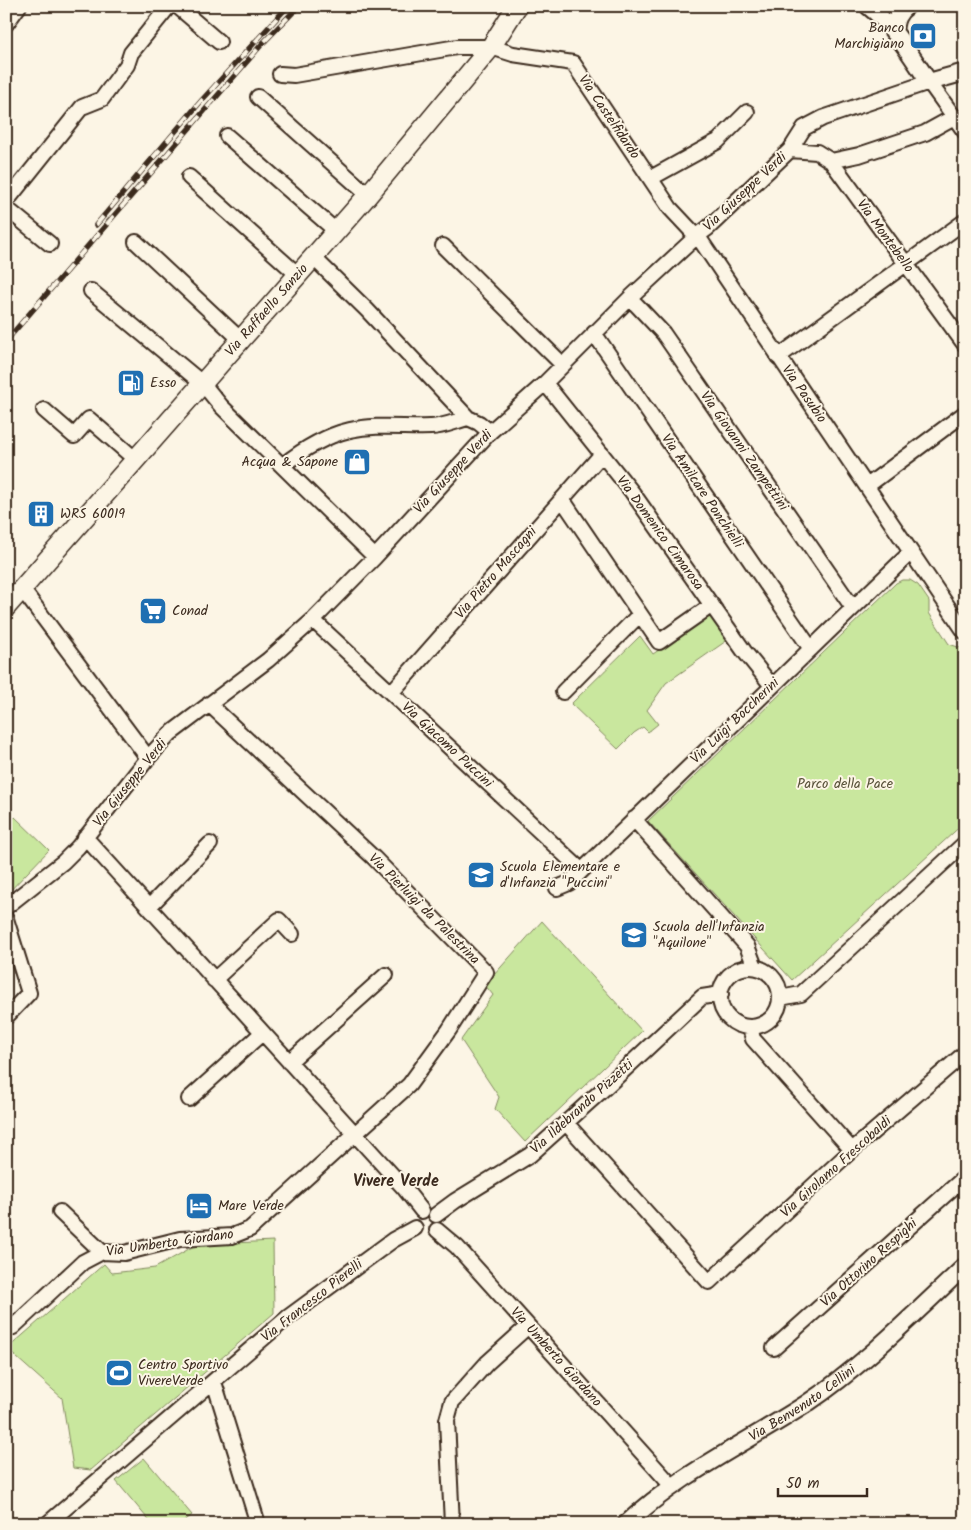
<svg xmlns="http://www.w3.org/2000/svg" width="971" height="1530" font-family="Kalam,sans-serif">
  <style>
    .green { fill: #c9e79e; stroke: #82885e }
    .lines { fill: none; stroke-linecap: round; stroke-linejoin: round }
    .minor-casing { stroke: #3b2a1e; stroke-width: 18 }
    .tertiary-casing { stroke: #3b2a1e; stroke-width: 20 }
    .secondary-casing { stroke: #3b2a1e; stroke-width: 22 }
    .minor { stroke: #fcf5e5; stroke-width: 14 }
    .tertiary { stroke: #fcf5e5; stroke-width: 16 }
    .secondary { stroke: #fcf5e5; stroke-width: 19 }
    .rail-casing { stroke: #3b2a1e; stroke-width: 5.5 }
    .rail { stroke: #fcf5e5; stroke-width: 4; stroke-dasharray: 11; stroke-linecap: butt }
    .labels { text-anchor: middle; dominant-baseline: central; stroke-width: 4; stroke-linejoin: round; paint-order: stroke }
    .poi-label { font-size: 14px; fill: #3b2a1e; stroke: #fcf5e5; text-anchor: start }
    .street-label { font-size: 14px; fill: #3b2a1e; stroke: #fcf5e5 }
    .park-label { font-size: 14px; fill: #575038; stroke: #fcf5e5 }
    .quarter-label { font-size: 16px; font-weight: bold; fill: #3b2a1e; stroke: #fcf5e5 }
  </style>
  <rect width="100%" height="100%" fill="#fcf5e5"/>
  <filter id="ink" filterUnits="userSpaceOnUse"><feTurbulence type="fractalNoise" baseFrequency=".02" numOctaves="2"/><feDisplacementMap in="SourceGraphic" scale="10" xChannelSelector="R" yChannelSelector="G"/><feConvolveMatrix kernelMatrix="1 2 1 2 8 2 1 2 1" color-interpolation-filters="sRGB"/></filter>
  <g filter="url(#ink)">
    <path class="green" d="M902,580h8l8,5 11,16v12l20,31 12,4 4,6v168l-173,158 -144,-159 248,-238z
      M711,614l18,25 -63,44 -19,27 11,14 -10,8 -5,-5 -9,6 -16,16 -47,-45 69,-68 13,18z
      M15,817l34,33 -43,45v-69z
      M542,921l100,110 -117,111 -30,-33 4,-12 -38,-57 32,-45 -8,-10z
      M273,1241l1,72 -183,157 -18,-2 -11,-70 -55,-49 97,-85 8,9 43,-5 41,-23z
      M144,1458l48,57 -11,9h-29l-36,-43z"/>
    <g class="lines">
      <g class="minor-casing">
        <path id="minor" d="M177,6l42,36
          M6,24l13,-18
          M280,74l14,1 163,-28h34l22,7 60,9 97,145 31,33 264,391
          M258,97l110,98
          M227,136l109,95
          M790,150l27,2 14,9 134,184
          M831,161l28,-6 66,-22 29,-16
          M189,177l109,98
          M651,178l67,-37 29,-29
          M6,202l76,-95 20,-8 25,-34 4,-12 38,-47
          M6,208l44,36
          M136,242l105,98
          M443,246l120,119
          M313,257l54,53 101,108 11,5 11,9
          M91,291l112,93 18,22 154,151
          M630,298l33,35 190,275
          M594,333l217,316
          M778,357l187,-136
          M545,383l87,109 112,159 28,35
          M44,410l30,26 15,-17 47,41
          M282,466c20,-16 42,-30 68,-36 26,-6 54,-2 81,-3 12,0 25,-6 37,-9
          M867,486l98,-73
          M562,499l97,143 53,-37
          M22,589l126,169
          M313,620l268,250
          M563,692l77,-78
          M391,693l211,-239
          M634,819l113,127 8,21
          M85,837l319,351 18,23
          M557,888l12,-5 342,-331
          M6,907l57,-45 15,-15 70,-89 22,-24 98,-74 45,-40 62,-63 115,-125 55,-49 85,-85 67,-62 11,-8 82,-78 14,-22 19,-10 106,-36 36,50
          M149,907l61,-63
          M6,919l23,74 -22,23
          M720 997a30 30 0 1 1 60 0a30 30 0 1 1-60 0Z
          M214,980l65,-60 13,14
          M780,998l21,-4 164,-151
          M750,1027l3,12 99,111
          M289,1062l97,-87
          M189,1099l73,-66
          M566,1123l143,159 143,-132 113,-97
          M60,1212l42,40
          M436,1215l19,-14 75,-46 79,-71 93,-87 19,-3
          M437,1230l20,17 215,239
          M6,1330l7,-3 70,-65 19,-10 22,1 56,-14 52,-3 18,-7 159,-144 40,-55 37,-58 -112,-114 -165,-154
          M774,1348l191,-171
          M214,1382l44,142
          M47,1524l240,-206 106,-78 22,-12
          M452,1524l-5,-104 5,-18 35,-39 41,-37"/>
      </g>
      <g class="tertiary-casing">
        <g id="tertiary">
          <path d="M868,6c26,20 43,50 61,76l36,-10"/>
          <path d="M894,32c1,-11 3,-19 13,-26"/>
          <path id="s1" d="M626,1524c53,-50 120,-81 180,-120 58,-39 108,-90 159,-138"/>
        </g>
      </g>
      <g class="secondary-casing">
        <g id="secondary">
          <path id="s2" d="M6,607l362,-412 123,-148 26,-41"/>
        </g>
      </g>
      <use href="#minor" class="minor"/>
      <use href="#tertiary" class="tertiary"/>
      <use href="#secondary" class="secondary"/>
      <g class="rail-casing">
        <path id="rail" d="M96,225l106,-125 86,-94
          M6,341l256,-297 37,-38"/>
      </g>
      <use href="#rail" class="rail"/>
    </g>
  </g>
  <defs>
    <g id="bank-square" transform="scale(1.4375)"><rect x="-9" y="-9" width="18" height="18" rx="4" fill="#1f6fb2" stroke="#fcf5e5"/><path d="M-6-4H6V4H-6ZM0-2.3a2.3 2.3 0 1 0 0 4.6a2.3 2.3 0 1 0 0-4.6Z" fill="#fff"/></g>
    <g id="fuel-square" transform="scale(1.4375)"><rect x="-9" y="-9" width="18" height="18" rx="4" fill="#1f6fb2" stroke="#fcf5e5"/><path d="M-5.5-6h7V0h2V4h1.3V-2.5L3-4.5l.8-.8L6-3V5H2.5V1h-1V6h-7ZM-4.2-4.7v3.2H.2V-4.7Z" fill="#fff"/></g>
    <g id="shop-square" transform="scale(1.4375)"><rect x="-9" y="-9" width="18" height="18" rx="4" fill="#1f6fb2" stroke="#fcf5e5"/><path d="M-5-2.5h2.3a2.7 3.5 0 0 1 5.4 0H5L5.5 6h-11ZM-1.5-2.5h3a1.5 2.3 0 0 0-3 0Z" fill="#fff"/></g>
    <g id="building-square" transform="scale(1.4375)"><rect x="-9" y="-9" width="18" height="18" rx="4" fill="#1f6fb2" stroke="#fcf5e5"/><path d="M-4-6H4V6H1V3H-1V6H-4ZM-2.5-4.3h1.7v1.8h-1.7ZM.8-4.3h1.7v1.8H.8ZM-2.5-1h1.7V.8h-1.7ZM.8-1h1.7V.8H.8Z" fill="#fff"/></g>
    <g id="supermarket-square" transform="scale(1.4375)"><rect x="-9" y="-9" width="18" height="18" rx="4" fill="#1f6fb2" stroke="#fcf5e5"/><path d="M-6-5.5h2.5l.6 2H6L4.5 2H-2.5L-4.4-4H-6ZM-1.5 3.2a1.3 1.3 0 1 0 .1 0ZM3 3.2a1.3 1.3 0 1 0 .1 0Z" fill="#fff"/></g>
    <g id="school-square" transform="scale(1.4375)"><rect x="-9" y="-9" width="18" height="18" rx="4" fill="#1f6fb2" stroke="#fcf5e5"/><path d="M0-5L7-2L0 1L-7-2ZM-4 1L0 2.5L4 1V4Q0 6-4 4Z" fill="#fff"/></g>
    <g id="hotel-square" transform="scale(1.4375)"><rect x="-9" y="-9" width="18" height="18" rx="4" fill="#1f6fb2" stroke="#fcf5e5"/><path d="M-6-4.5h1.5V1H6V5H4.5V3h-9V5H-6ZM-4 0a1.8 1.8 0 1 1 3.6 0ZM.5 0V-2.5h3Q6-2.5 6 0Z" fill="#fff"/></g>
    <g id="stadium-square" transform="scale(1.4375)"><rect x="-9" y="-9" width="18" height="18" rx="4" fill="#1f6fb2" stroke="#fcf5e5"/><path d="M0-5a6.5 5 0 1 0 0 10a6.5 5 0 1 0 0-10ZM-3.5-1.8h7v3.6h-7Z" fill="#fff"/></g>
  </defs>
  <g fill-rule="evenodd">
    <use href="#bank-square" x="923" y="36"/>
    <use href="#fuel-square" x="131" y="383"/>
    <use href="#shop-square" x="357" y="462"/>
    <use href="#building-square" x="41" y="514"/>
    <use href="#supermarket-square" x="153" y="611"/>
    <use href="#school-square" x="481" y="875"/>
    <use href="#school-square" x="634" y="935"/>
    <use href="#hotel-square" x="199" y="1206"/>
    <use href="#stadium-square" x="119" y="1373"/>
  </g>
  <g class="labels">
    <g class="poi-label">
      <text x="904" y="28" text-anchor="end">Banco<tspan x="904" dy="16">Marchigiano</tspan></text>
      <text x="150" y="383">Esso</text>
      <text x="338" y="462" text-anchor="end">Acqua &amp; Sapone</text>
      <text x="60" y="514">WRS 60019</text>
      <text x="172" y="611">Conad</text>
      <text x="500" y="867">Scuola Elementare e<tspan x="500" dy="16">d'Infanzia "Puccini"</tspan></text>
      <text x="653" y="927">Scuola dell'Infanzia<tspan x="653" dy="16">"Aquilone"</tspan></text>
      <text x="218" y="1206">Mare Verde</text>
      <text x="138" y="1365">Centro Sportivo<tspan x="138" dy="16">VivereVerde</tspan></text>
    </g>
    <g class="street-label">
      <text transform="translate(609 117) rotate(56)">Via Castelfidardo</text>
      <text transform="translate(745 192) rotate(-43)">Via Giuseppe Verdi</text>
      <text transform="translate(885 236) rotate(54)">Via Montebello</text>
      <text stroke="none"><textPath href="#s2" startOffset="395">Via Raffaello Sanzio</textPath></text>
      <text transform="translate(804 394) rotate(55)">Via Pasubio</text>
      <text transform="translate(744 451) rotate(55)">Via Giovanni Zampettini</text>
      <text transform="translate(453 472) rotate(-47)">Via Giuseppe Verdi</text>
      <text transform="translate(702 491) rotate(56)">Via Amilcare Ponchielli</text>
      <text transform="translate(660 533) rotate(54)">Via Domenico Cimarosa</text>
      <text transform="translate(496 573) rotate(-49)">Via Pietro Mascagni</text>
      <text transform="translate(735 721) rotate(-44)">Via Luigi Boccherini</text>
      <text transform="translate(447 745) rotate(43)">Via Giacomo Puccini</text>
      <text transform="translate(130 783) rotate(-51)">Via Giuseppe Verdi</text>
      <text transform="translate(424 909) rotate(45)">Via Pierluigi da Palestrina</text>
      <text transform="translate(582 1107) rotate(-42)">Via Ildebrando Pizzetti</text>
      <text transform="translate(836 1167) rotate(-42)">Via Girolamo Frescobaldi</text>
      <text transform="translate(170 1243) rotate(-8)">Via Umberto Giordano</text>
      <text transform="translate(869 1263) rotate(-42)">Via Ottorino Respighi</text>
      <text transform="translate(312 1301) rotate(-38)">Via Francesco Pierelli</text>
      <text transform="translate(556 1357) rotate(48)">Via Umberto Giordano</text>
      <text stroke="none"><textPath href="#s1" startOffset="214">Via Benvenuto Cellini</textPath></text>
    </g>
    <g class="park-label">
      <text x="845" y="784">Parco della Pace</text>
    </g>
    <g class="quarter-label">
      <text x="396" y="1181">Vivere Verde</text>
    </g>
  </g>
  <rect width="971" height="1530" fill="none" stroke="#fcf5e5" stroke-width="25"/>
  <rect x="12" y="12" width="946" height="1505" fill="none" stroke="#3b2a1e" stroke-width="2" filter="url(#ink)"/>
  <path d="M778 1488v8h89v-8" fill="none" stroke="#3b2a1e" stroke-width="2.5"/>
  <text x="786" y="1488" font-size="15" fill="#3b2a1e" stroke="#fcf5e5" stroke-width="4" paint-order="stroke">50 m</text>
</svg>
